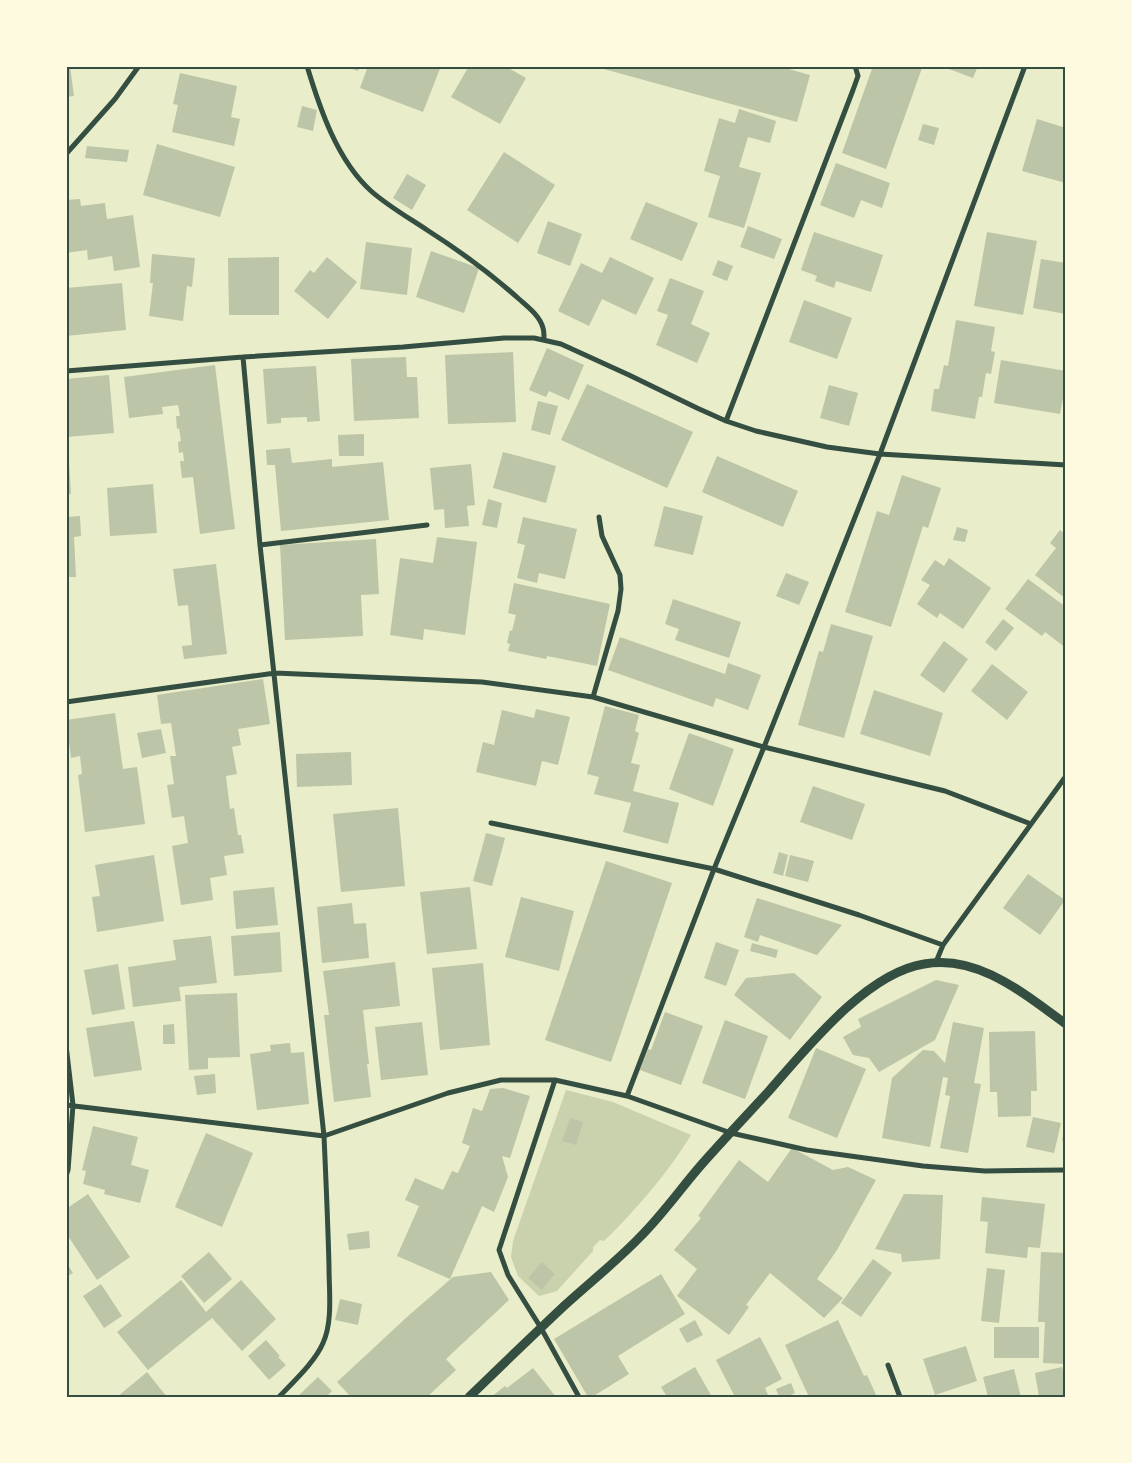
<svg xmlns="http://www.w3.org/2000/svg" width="1132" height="1463" font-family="'Nunito Sans',sans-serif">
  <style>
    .green { fill: #cad2ad }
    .building { fill: #bcc5a7 }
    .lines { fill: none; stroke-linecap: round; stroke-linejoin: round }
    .minor { stroke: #344e41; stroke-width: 5 }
    .tertiary { stroke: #344e41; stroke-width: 9 }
    .neatline { fill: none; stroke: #344e41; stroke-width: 2 }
  </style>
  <rect width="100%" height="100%" fill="#e9edc9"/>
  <path class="green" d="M566,1090l47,12 78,33c-24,39 -55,75 -87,106l-4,-1 -7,7v4l-36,40 -18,5 -21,-20 -7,-19 2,-16z"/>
  <path class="building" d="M66,66h4l4,30 -8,1z
    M343,66h17l-2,5z
    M368,66h73l-18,46 -63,-24z
    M469,66h36l21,12 -26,46 -49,-27z
    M593,66h185l32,9 -13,47z
    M873,66h44l5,2 -36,101 -44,-16z
    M941,66h37l-5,12z
    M180,73l57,13 -6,31 9,2 -6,27 -62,-14 6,-27 -5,-1z
    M302,106l15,4 -4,21 -16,-4z
    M739,109l37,12 -6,22 -22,-6 -9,30 22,6 -17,55 -36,-11 12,-41 -16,-5 15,-53 16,5z
    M1037,119l29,9v55l-44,-12z
    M923,124l16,4 -5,17 -16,-5z
    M157,144l78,23 -15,50 -77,-22z
    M87,146l42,4 -2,12 -42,-4z
    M504,152l51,33 -37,58 -51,-33z
    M836,163l54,20 -8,25 -21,-8 -7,18 -34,-13z
    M407,174l19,11 -14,25 -19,-12z
    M80,199l1,7 24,-3 2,16 26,-4 7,52 -26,4 -2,-15 -24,4 -1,-10 -21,3v-53z
    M646,202l52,21 -16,38 -52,-22z
    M548,221l34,13 -12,32 -33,-13z
    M748,226l34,13 -8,20 -34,-12z
    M814,232l69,23 -12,37 -35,-11 -2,7 -19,-7 2,-5 -16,-6z
    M987,232l50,9 -14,74 -49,-9z
    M366,242l46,6 -5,47 -47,-6z
    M431,251l48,17 -15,45 -48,-16z
    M152,254l43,4 -3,29 -5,-1 -4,35 -34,-5 4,-33h-3z
    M279,257v58h-50l-1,-57z
    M327,257l30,25 -29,37 -34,-28 16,-21 4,3z
    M610,257l44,21 -18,37 -34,-16 -13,27 -31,-15 23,-48 21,10z
    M1041,259l25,4v51l-33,-6z
    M718,260l15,6 -6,15 -15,-6z
    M670,278l34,13 -13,33 19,9 -13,30 -41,-18 12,-30 -11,-4z
    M122,283l4,47 -60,6v-48z
    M804,300l48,18 -15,41 -48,-17z
    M956,320l39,7 -4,24 4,1 -4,22 -5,-1 -4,24h-3l-4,22 -44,-8 3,-22h5l5,-24 4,1z
    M547,348l37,17 -15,35 -20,-9 -3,6 -17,-7z
    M513,352l3,70 -68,2 -3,-69z
    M406,357l1,20h10l2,41 -65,3 -3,-62z
    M1001,360l65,11v11l-6,32 -66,-11z
    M215,365l20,164 -35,5 -7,-57 -11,1 -2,-17h4l-1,-9 -4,1 -1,-11 3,-1 -2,-13 -2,1 -1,-13h4l-2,-11 -16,2 1,7 -34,4 -5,-41z
    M316,366l4,55 -13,1v-5l-26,1v5l-14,1 -4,-55z
    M109,375l5,58 -48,4v-58z
    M587,384l106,48 -26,56 -106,-48z
    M829,385l29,8 -9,33 -29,-8z
    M538,401l20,5 -8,29 -19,-5z
    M364,434v22h-25l-1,-21z
    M66,446h2l3,48 -5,1z
    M290,448l2,15 40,-4v8l51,-5 6,58 -108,11 -6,-66h-8l-1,-15z
    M503,452l53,14 -10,37 -53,-15z
    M717,456l81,35 -15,36 -81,-35z
    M471,464l4,41 -8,1 2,20 -24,2 -1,-19 -10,1 -4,-42z
    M902,475l39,13 -13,40 -5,-2 -32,101 -46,-15 32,-101 12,4z
    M153,484l4,49 -47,3 -3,-48z
    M488,499l14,4 -5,25 -15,-3z
    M664,506l39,10 -10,39 -39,-9z
    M80,516l1,20 -7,1 2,40h-10v-60z
    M523,517l54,12 -12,50 -26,-6 -2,10 -20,-5 8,-33 -8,-2z
    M957,527l11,3 -3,12 -12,-2z
    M1060,530l6,5v64l-31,-24 21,-27 -6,-5z
    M437,537l40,5 -12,93 -41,-6 -1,11 -33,-5 10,-77 33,5z
    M376,539l3,55 -18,1 2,41 -78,4 -5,-95z
    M949,558l42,30 -28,41 -23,-16 -3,5 -20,-14 13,-19 -9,-5 14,-20 9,6z
    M216,564l11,90 -43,5 -2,-13 10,-1 -4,-40 -10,1 -5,-37z
    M786,573l23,9 -10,23 -23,-9z
    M1028,579l38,28v41l-21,-16 -3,4 -37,-27z
    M514,583l96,21 -13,62 -50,-10 -1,3 -38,-8 2,-7 -3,-1 3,-13 2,1 4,-16 -8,-2z
    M673,599l68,23 -12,36 -54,-18 4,-11 -14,-5z
    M1003,619l11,9 -18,23 -11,-9z
    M831,624l42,12 -29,102 -46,-13 21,-74 4,1z
    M620,637l105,37 3,-11 33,12 -13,35 -32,-12 -3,9 -105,-37z
    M944,641l24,18 -24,34 -24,-18z
    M992,664l36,28 -21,28 -36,-29z
    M263,679l7,45 -32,5 3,16 -9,2 5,27 -11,2 4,33 4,-1 4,27h3l3,18 -20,3 3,19 -17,3 3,22 -32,5 -9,-59 16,-3 -4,-27 -12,2 -5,-33 7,-1 -4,-28h6l-5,-33 -10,1 -4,-29z
    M874,690l69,23 -13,43 -70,-22z
    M605,706l34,9 -4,16 4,2 -8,30 9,2 -7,26 46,12 -11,41 -45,-12 8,-29 -37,-9 5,-17 -12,-3z
    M536,709l34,8 -12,48 -16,-4 -6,25 -60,-14 7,-30 11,3 8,-35 32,8z
    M115,713l8,56 14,-2 8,57 -60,8 -7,-57 4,-1 -2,-18 -9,2 -5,-38z
    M161,729l5,24 -24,5 -5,-25z
    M689,733l45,16 -21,57 -44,-17z
    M351,752l1,33 -55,2 -1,-33z
    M813,786l52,18 -13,36 -52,-18z
    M398,808l7,78 -64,6 -8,-78z
    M486,833l19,5 -13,48 -19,-5z
    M779,852l9,3 -5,21 -10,-3z
    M154,855l10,66 -67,11 -5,-35 8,-1 -5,-31z
    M790,855l24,6 -6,21 -23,-6z
    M606,861l66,22 -61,179 -66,-22z
    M1028,874l37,26 -25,35 -37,-27z
    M274,887l4,38 -42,4 -3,-38z
    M470,887l7,62 -50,5 -7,-62z
    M521,897l53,14 -15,60 -54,-14z
    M757,898l85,27 -25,30 -57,-20 -2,7 -14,-5z
    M352,903l2,21 12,-1 3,35 -47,5 -5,-56z
    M280,932l2,40 -48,4 -3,-40z
    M211,936l6,47 -38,4 2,14 -48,6 -5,-40 48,-7 -3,-20z
    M716,942l23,8 -13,36 -22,-8z
    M752,943l26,7 -2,8 -26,-7z
    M395,962l5,44 -37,4 6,54h-2l4,33 -37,5 -10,-87h5l-6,-44z
    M483,963l7,82 -50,5 -8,-82z
    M118,964l7,45 -33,6 -8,-45z
    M794,973l28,24 -32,43 -56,-45 12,-17z
    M936,980l23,5 -24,55 -56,32 -10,-14 -16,-3 -10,-18 18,-10 -3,-8z
    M237,993l3,64 -32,1v11l-19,1 -4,-75z
    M665,1012l38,14 -22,59 -41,-15 8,-21 3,1z
    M725,1020l43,16 -23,63 -43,-16z
    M134,1021l8,49 -48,7 -8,-49z
    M422,1022l6,53 -47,5 -6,-53z
    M953,1022l31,6 -10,55 7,1 -13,69 -28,-5 10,-52 -5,-1 3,-17 -5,-1 -13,70 -48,-9 10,-60 31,-28 11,1 11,12z
    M174,1024l1,20h-12v-19z
    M1035,1031l2,60h-6v25l-33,1 -1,-25h-7l-1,-60z
    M290,1043l1,10 13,-1 5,52 -52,6 -7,-56 21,-3 -1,-6z
    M816,1048l50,21 -29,69 -49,-20z
    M215,1074l1,19 -19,2 -3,-19z
    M503,1088l27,8 -20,62 -8,-2 6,21 -14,35 -12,-6 -32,73 -53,-23 22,-50 -14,-6 10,-22 28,12 9,-19 6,2 12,-27 -8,-3 11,-35 9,3 8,-22z
    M1033,1117l28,6 -7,30 -28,-6z
    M570,1118l13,4 -7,23 -14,-4z
    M93,1126l45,11 -7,28 18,5 -9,33 -36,-9 1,-4 -22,-6 3,-13 -4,-1z
    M1065,1126h1v16l-4,-1z
    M206,1133l47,20 -31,74 -47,-20z
    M792,1148l41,22 15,-3 28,13 -39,70 -20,29 26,19 -19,20 -54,-45 -24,32 3,2 -20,28 -52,-39 20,-27 -23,-19 27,-32 -3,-2 41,-56 29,22z
    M88,1194l42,63 -33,23 -31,-47v-24z
    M904,1194l39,1 -3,64 -38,3 -1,-8 -26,-5z
    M982,1197l63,7 -5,44 -12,-1 -1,11 -42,-5 3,-31 -8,-1z
    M369,1231l1,17 -21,2 -2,-16z
    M209,1252l23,27 -28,24 -23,-27z
    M1041,1252l25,1v111l-23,-1 2,-41h-7z
    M873,1259l19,14 -31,44 -20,-14z
    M66,1262l7,11 -7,4z
    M542,1262l13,12 -13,16 -14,-12z
    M987,1268l18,2 -6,53 -18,-2z
    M491,1272l18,28 -63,59 10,11 -29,27h-76l-14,-15 70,-65 46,-40z
    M661,1274l24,40 -67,42 11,18 -37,23h-4l-34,-58z
    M181,1280l25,32 35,-32 35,39 -34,32 -30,-33 -64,52 -31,-38z
    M101,1284l21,32 -18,12 -21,-32z
    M340,1299l22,5 -4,21 -23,-5z
    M695,1320l8,15 -16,8 -8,-14z
    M838,1320l26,56 3,-1 10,22h-68l-24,-52z
    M994,1327h45v31h-45z
    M760,1337l22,42 -17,9 3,7 -4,2h-29l-19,-37z
    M266,1340l14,16 -2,1 8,8 -17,15 -21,-24z
    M966,1346l11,35 -42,14 -12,-36z
    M695,1367l17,30h-45l-6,-10z
    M1062,1367l2,9 2,-1v22h-27l-4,-24z
    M533,1368l23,29h-65l14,-11 2,2z
    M1014,1369l7,28h-33l-5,-20z
    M147,1372l20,25h-50z
    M318,1377l14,14 -6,6h-29z
    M791,1383l4,10 -9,4h-7l-3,-8z"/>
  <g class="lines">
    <path class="minor" d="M307,66c13,43 30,94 64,125 17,15 38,27 56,39 33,21 63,43 92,69 9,8 21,17 24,29 1,3 1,8 1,11
      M66,154l49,-55 24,-33
      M243,357l17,188 64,591c2,44 4,88 5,131 0,24 4,54 -6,76 -8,19 -30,39 -44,54
      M66,371l177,-14 160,-10 101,-9h30l27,6 68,31 68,33 29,13 30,10 71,16 53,7 186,11
      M726,421l127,-331 5,-14 -3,-10
      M260,545l167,-20
      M593,697l25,-86 3,-22 -1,-14 -18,-39 -3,-19
      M66,702l209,-29 207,9 111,15 171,50 181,44 86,33
      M491,823l223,46 145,46 84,30
      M936,962l7,-17 123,-169
      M66,1045l7,60 -5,65 -2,6
      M555,1080l-56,170 9,25 33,53 38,69
      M627,1096l87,-227 50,-122 116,-293 145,-388
      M66,1105l258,31 124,-43 53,-13h54l72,16 104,37 76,17 116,16 62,5 81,-1
      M888,1365l12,32"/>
    <path class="tertiary" d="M469,1397c31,-30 63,-61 95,-91 25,-23 52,-44 76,-69 23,-23 41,-49 62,-73 22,-25 45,-49 67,-73 37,-42 97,-118 155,-127 54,-10 100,30 142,60"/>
  </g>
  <rect width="1132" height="1463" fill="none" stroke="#fefae0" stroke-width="135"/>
  <rect x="68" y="68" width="996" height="1328" class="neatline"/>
</svg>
